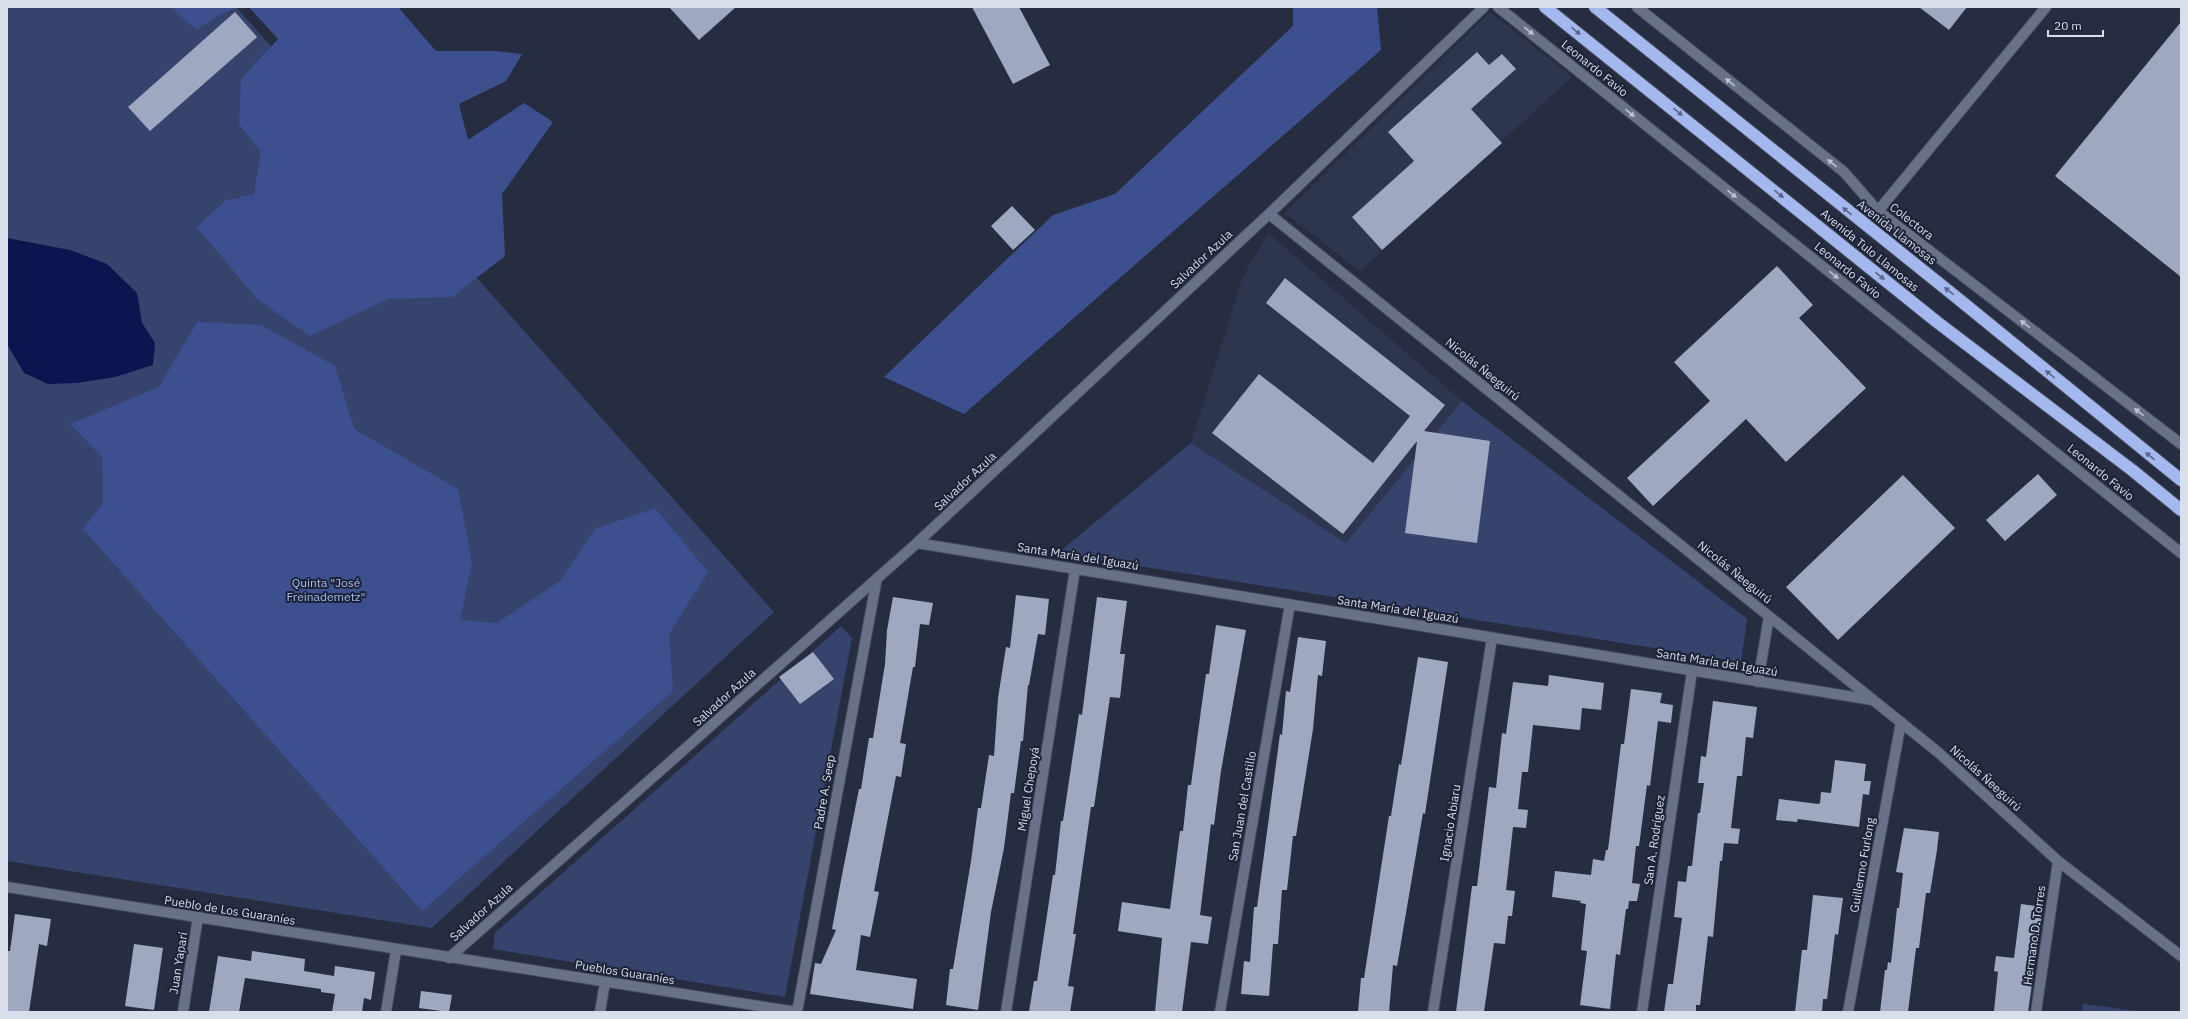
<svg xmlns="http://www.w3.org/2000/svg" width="2188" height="1019" font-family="'IBM Plex Sans',sans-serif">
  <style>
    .built { fill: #2d354f }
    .green { fill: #36446d }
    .forest { fill: #3c508f }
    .water { fill: #0b154f }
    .building { fill: #9ea8c0 }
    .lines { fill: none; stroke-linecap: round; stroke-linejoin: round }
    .minor-casing { stroke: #44495a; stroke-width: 12 }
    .highway-casing { stroke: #44495a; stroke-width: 14 }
    .minor { stroke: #687188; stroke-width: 10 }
    .highway { stroke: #a3b8ee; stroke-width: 12 }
    .oneway { fill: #bdc3d2 }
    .oneway2 { fill: #596689 }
    .labels { text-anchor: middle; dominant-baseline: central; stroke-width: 4; stroke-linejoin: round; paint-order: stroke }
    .street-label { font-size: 12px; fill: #d9deeb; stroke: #1c2336 }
    .park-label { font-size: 12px; fill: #a8bdf3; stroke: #1c2336 }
  </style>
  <rect width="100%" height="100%" fill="#262d41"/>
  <path class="built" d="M1490,12l82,65 -212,194 -75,-58z
    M1268,233l194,168 -116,142 -155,-100 52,-167z"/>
  <path class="green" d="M7,7h229l538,605 -342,316 -425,-67z
    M1462,401l285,218 -6,43 -683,-109 133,-110 155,100z
    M841,626l11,12 -67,359 -292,-48 2,-16z
    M2083,1004l62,8h-63z"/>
  <path class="forest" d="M170,7h68l-21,9 -20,14z
    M249,7h149l38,44h60l26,3 -16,27 -47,23 9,36 56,-37 29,19 -51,72 3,62 -53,41 -64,2 -78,37 -53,-37 -60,-72 28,-26 29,-7 7,-42 -22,-28 2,-45 37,-40z
    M1293,7h84l4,43 -417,364 -80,-37 169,-162 62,-21 178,-168z
    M197,322l64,3 74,41 19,63 104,60 14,74 -12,57 37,3 63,-42 35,-52 60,-21 53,64 -39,62 4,57 -251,220 -339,-382 20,-26 -1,-46 -32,-33 89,-37z"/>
  <path class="water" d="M7,238l63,12 37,14 30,29 5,30 13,20 -2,22 -38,12 -38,6 -29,1 -24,-11 -17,-29z"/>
  <path class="building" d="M669,7h67l-37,33z
    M972,7h47l31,58 -37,19z
    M1919,7h48l-18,23z
    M235,12l22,25 -107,94 -22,-24z
    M2181,22v255l-126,-101z
    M1477,52l12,13 13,-11 14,15 -45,40 31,34 -120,107 -30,-33 62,-56 -26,-29z
    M1012,206l23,24 -22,20 -22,-24z
    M1777,266l36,39 -14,13 67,70 -80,74 -40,-43 -93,87 -26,-28 83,-77 -36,-39z
    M1285,278l160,127 -21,26 66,10 -13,102 -72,-10 12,-92 -74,93 -131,-101 47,-59 114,89 37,-47 -144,-113z
    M2038,474l19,21 -52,46 -19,-21z
    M1903,475l52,53 -117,112 -52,-53z
    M1016,595l33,4 -4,36 -7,-1 -9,51h-1l-5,56h-2l-7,52h-3l-7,55 -13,64 -13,98 -32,-5 4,-36h3l18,-108 7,-53h3l8,-53 5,1 4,-58 8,-51 4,1z
    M893,597l40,6 -4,22 -9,-1 -5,43h-2l-13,76 6,1 -5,33 -5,-1 -22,115 5,1 -9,45 -9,-2 -5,35 61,9 -4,30 -103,-15 5,-31 6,1 15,-34 -4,-1 10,-54 17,-86h2l8,-51h4l12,-74 2,-34z
    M1097,597l30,4 -7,53h5l-5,44 -10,-1 -16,110h-3l-18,127h3l-8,52 6,1 -4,25h-41l5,-31h3l16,-106h2l6,-54h2l16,-107 3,1z
    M1216,625l30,5 -25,141 -7,54 -3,-1 -11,91 12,2 -4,27 -17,-2 -9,70h-27l7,-74 -44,-7 4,-29 48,7 10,-78h3l5,-46h3l10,-75 5,-36h3z
    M1298,637l28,4 -4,35 -4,-1 -5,54 -17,107h-3l-6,54h-5l-4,54h-5l-4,52 -28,-2 3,-33 6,1 4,-55h3l23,-173 2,1 4,-44 4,1z
    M813,652l21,27 -34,25 -21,-27z
    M1418,657l30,5 -23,152 -2,-1 -26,153 -4,-1 -4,47h-31l3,-34h3l25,-162h2l8,-52 2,1z
    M1549,675l55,8 -3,27 -19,-2 -2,22 -47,-5 -5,47h-6l-4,37 10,1 -2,18 -13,-1 -7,63 9,1 -3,25h-4l-3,28 -11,-1 -10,69h-28l16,-126h5l12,-99 7,1 6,-55 4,1 7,-52 35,4z
    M1631,689l31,4 -2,10 13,2 -2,18 -13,-2 -8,65 -3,-1 -8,61h-3l-4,37 8,1 -3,17h-8l-1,8h-2l-6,46 -4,-1 -6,55 -30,-4 7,-54 -6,-1 5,-46 -6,-1 1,-2 -29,-4 3,-26 36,4 2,-16 11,2 2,-11h2l13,-106h3z
    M1713,701l44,6 -4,31 -7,-1 -4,39h-5l-6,52 9,1 -2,15 -14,-1 -2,18h-2l-7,76 -5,-1 -8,69h-4v7h-32l4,-28h5l9,-66 -8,-1 4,-36 8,1 2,-16h4l6,-53h2l4,-30h-6l3,-27 5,1z
    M1835,760l31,4 -2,17h7l-2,14 -6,-1 -4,33 -61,-8 -1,3 -21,-2 3,-21 39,5 2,-1 1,-11 10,1z
    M1904,828l35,4 -2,18 -7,43h-4l-7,55h-3l-8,64h-28l5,-42h2l1,-8 3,1 6,-55h2l4,-35 -7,-1z
    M1813,895l30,3 -5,37 -3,-1 -8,65h-4l-1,13h-27l7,-62h5z
    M2021,904l22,3 -15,105 -34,-1 4,-39 -4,-1 2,-15 18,2z
    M15,914l36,5 -4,27 -8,-2 -10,68h-22v-53l1,-8h2z
    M134,944l29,4 -9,62 -29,-4z
    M252,951l53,8 -1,12 30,5 1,-10 40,6 -4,28 -7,-2 -2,14h-30l3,-18 -14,-2v-3l-76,-11 -6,34h-30l9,-56 33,5z
    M421,991l31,4 -3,17 -30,-4z"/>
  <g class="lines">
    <g class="minor-casing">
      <path id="minor" d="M1498,7l683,546
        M1637,7l207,165 34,39 303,233
        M1878,211l168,-204
        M1269,214l670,539 119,108 123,95
        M917,543l955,157
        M1758,682l11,-66
        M7,887l790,125 80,-434
        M449,958l468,-415 352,-329 215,-207
        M183,1012l15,-95
        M386,1012l10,-62
        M600,1012l5,-30
        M1006,1012l69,-443
        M1220,1012l70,-408
        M1433,1012l59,-374
        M1642,1012l50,-341
        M1848,1012l53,-290
        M2036,1012l22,-151"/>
    </g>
    <g class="highway-casing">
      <path id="highway" d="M1545,7l392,315 195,148 49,40
        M1595,7l361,290 225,183"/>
    </g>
    <use href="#minor" class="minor"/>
    <use href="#highway" class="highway"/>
  </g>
  <defs><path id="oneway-solid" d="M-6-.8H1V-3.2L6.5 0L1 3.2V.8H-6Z"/></defs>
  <g class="oneway">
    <use href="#oneway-solid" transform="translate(1529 31) rotate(39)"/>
    <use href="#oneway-solid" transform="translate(1730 82) rotate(-141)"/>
    <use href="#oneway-solid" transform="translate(1630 113) rotate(39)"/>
    <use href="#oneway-solid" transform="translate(1832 163) rotate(-141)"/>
    <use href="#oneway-solid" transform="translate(1732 194) rotate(39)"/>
    <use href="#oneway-solid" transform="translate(1834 275) rotate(39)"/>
    <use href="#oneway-solid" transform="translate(2025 324) rotate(-143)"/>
    <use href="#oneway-solid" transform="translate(2139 412) rotate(-143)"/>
  </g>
  <g class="oneway2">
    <use href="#oneway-solid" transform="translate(1576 31) rotate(39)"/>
    <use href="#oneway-solid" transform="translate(1678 112) rotate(39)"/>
    <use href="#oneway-solid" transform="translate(1779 194) rotate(39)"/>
    <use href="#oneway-solid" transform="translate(1847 211) rotate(-141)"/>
    <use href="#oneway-solid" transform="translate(1880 276) rotate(39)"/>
    <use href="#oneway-solid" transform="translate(1949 291) rotate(-142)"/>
    <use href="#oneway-solid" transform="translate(2050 374) rotate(-141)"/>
    <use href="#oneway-solid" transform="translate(2150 456) rotate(-141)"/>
  </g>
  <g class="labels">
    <g class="street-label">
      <text transform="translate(1595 68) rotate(39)">Leonardo Favio</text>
      <text transform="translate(1912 221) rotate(38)">Colectora</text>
      <text transform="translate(1897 232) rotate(38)">Avenida Llamosas</text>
      <text transform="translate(1870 250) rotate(39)">Avenida Tulo Llamosas</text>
      <text transform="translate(1201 259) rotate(-43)">Salvador Azula</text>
      <text transform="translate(1848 270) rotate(39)">Leonardo Favio</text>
      <text transform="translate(1483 369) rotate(39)">Nicolás Ñeeguirú</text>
      <text transform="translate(2101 472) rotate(39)">Leonardo Favio</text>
      <text transform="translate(965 481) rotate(-43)">Salvador Azula</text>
      <text transform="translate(1078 556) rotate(9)">Santa María del Iguazú</text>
      <text transform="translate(1735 572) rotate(39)">Nicolás Ñeeguirú</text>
      <text transform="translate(1398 609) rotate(9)">Santa María del Iguazú</text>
      <text transform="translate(1717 662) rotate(9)">Santa María del Iguazú</text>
      <text transform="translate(724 697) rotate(-42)">Salvador Azula</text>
      <text transform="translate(1986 778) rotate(42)">Nicolás Ñeeguirú</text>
      <text transform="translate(1028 789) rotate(-81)">Miguel Chepoyá</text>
      <text transform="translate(824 792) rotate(-80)">Padre A. Seep</text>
      <text transform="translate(1242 806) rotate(-80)">San Juan del Castillo</text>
      <text transform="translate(1450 823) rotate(-81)">Ignacio Abiaru</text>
      <text transform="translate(1654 840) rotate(-82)">San A. Rodríguez</text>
      <text transform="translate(1862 865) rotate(-80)">Guillermo Furlong</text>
      <text transform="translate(230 910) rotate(9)">Pueblo de Los Guaraníes</text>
      <text transform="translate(481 912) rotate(-42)">Salvador Azula</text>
      <text transform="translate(2034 935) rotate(-82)">Hermano D. Torres</text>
      <text transform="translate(178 963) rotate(-81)">Juan Yaparí</text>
      <text transform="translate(625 972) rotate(9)">Pueblos Guaraníes</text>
    </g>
    <g class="park-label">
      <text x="326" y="582">Quinta "José<tspan x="326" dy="14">Freinademetz"</tspan></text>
    </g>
  </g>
  <rect width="2188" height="1019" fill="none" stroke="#d9deeb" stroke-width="16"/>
  <path d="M2048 30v6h55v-6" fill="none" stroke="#d9deeb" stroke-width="2"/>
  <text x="2054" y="30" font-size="12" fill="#d9deeb" stroke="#1c2336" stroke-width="3" paint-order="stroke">20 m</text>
</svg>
